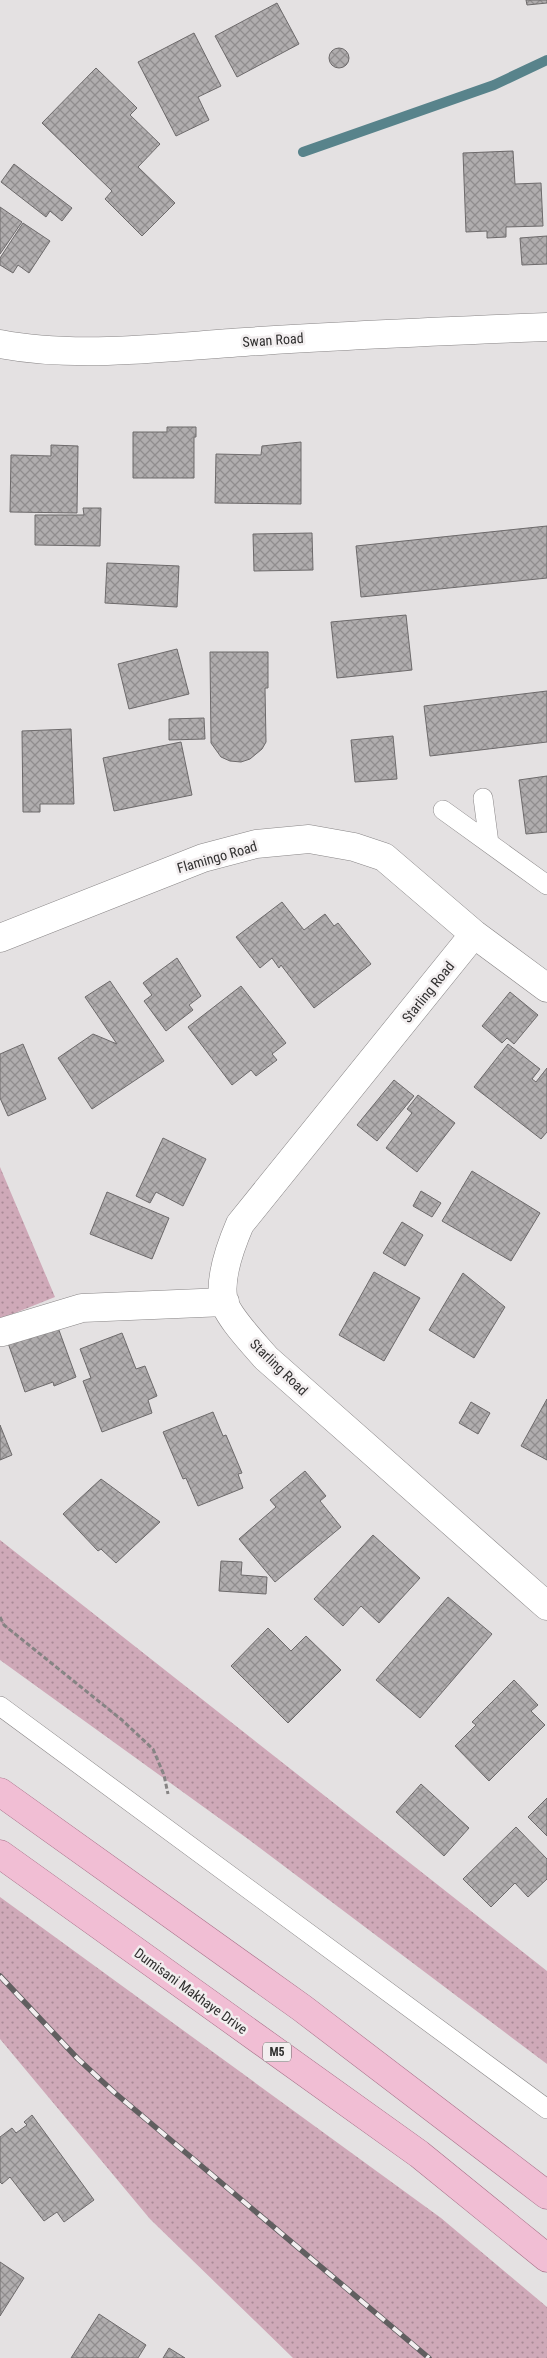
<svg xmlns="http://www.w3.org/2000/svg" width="547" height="2358" font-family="'Roboto Condensed',sans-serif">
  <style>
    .grass { fill: url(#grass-dots) }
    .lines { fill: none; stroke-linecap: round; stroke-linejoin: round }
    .stream { stroke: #58838b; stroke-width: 10 }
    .building { fill: url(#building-cross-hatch); stroke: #6d6a6b }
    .service-casing { stroke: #888586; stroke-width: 20 }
    .minor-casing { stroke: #888586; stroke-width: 29 }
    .primary-casing { stroke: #a77088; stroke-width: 29 }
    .path { stroke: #868484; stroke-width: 3; stroke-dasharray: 5 2.5; stroke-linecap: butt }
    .service { stroke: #fff; stroke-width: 19 }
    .minor { stroke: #fff; stroke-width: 28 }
    .primary { stroke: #f1bed4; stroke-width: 28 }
    .rail-casing { stroke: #615f60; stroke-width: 5.5 }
    .rail { stroke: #f2eeef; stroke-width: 4; stroke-dasharray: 11; stroke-linecap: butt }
    .labels { text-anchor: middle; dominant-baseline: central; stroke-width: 5; stroke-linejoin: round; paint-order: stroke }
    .shield { fill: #f2eeef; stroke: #6b6969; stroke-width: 1 }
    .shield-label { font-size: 12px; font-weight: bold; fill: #313030 }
    .street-label { font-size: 14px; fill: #313030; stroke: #f2eeef }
  </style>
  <defs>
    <pattern id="grass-dots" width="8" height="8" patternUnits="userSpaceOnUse" patternTransform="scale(1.25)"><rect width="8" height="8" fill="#cfa9b8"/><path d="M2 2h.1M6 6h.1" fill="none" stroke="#a98a96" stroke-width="1.8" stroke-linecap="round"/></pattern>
    <pattern id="building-cross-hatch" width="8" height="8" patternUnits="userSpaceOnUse" patternTransform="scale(1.25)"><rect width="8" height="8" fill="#b0adae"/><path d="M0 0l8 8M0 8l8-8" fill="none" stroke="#908d8e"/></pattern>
  </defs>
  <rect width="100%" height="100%" fill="#e4e1e2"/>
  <path class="grass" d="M0,1167l55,130 -55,22z
    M0,1540l547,431v93l-299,-225 -248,-179z
    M0,1897l441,321 106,89v51h-254l-143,-139 -150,-180z"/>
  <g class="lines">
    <path class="stream" d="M303,152l191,-67 53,-25"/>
  </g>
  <path class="building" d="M526,0h21v3l-20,2z
    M277,3l22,41 -62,33 -22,-41z
    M194,33l27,53 -23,11 11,23 -33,16 -38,-74z
    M329 58a10 10 0 1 1 20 0a10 10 0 1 1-20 0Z
    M96,68l41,40 -7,7 30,29 -22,23 37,36 -33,33 -37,-37 7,-8 -70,-68z
    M513,151l2,33 26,-1 2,43 -37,1v10l-19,1v-7l-21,1 -3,-79z
    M14,164l58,44 -10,13 -12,-10 -4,6 -45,-35z
    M0,207l22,15 -22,32z
    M23,223l27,18 -21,32 -11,-8 -5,8 -13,-8v-7z
    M547,236v28l-25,1 -2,-27z
    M167,427h29v10h-2v41h-61v-46h34z
    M301,442v62l-86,-1 1,-49 45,1 1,-9z
    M51,445l27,1 -1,67 -67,-1 1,-57 40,1z
    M83,508h18l-1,38 -65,-1v-30h49z
    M547,526v52l-186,19 -5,-51z
    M312,533l1,37 -59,1 -1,-37z
    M107,563l72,3 -2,41 -72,-4z
    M406,615l6,55 -75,8 -6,-56z
    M177,649l12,45 -60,15 -11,-45z
    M210,652h58v36h-3l1,54 -4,7 -12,10 -9,3 -11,-1 -9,-4 -10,-14z
    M547,691v51l-117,14 -6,-50z
    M204,718l1,21 -36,1v-21z
    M71,729l3,75h-34v8h-17l-1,-81z
    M393,736l4,43 -42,3 -4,-42z
    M181,742l11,53 -78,16 -11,-53z
    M547,776v56l-21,2 -7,-54z
    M282,902l22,28 21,-16 9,12 4,-3 33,41 -57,44 -33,-43 -2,3 -7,-10 -12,10 -24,-31z
    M177,958l24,38 -12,9 4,5 -27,21 -22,-30 8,-6 -9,-12z
    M110,981l54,80 -72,48 -34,-51 35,-24 24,10 -32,-47z
    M241,986l45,57 -14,11 5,6 -21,16 -5,-6 -19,15 -44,-58z
    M510,992l28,23 -24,29 -7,-6 -5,5 -20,-17z
    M23,1044l23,55 -38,17 -8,-18v-44z
    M508,1044l32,25 -8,10 4,3 11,-14v64l-6,7 -67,-52z
    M394,1080l20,16 -37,45 -20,-16z
    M418,1095l37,28 -38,49 -31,-24 26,-35 -5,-4z
    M163,1138l43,21 -23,47 -27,-14 -6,11 -14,-7z
    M472,1171l68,42 -29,48 -69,-40z
    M421,1191l20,12 -9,14 -19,-11z
    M107,1192l62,26 -17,41 -62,-25z
    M402,1222l21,13 -18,31 -22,-13z
    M374,1272l46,26 -36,63 -45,-26z
    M463,1273l42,34 -31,51 -45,-28z
    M56,1322l20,55 -22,9 -1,-4 -28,10 -18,-52z
    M122,1333l14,36 9,-3 12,30 -9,4 4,13 -50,19 -19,-51 8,-3 -11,-29z
    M547,1399v61l-26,-14z
    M471,1402l19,11 -12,21 -19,-11z
    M213,1412l10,24 3,-1 16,38 -4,1 5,14 -45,18 -12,-28 -3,1 -20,-47z
    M0,1425l12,30 -12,5z
    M305,1471l21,25 -6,5 21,26 -66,55 -36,-43 37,-32 -6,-7z
    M101,1479l59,43 -44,41 -15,-14 -3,2 -35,-37z
    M373,1535l47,43 -41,45 -18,-17 -18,20 -29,-27z
    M221,1561l21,1 -1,13 26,2 -1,17 -47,-3z
    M448,1597l44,37 -72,84 -44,-38z
    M268,1628l23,23 15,-15 35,34 -53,53 -57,-57z
    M514,1680l24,25 -7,6 14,14 -56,56 -34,-35 21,-21 -4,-3z
    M421,1784l48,44 -25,28 -48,-44z
    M547,1798v38l-19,-19z
    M516,1827l31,32v20l-19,18 -13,-14 -24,24 -28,-28z
    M32,2115l62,85 -30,22 -7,-10 -13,9 -34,-44 -8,7 -2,-2v-45l12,-9 4,5 11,-8 -3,-3z
    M0,2262l24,16 -24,38z
    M99,2314l47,31 -8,13h-67z
    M169,2348l16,10h-22z"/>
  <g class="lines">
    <g class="service-casing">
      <path id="service" d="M483,798l6,45
        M443,810l104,75
        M0,1706l547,403"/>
    </g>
    <g class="minor-casing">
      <path id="minor" d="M0,344c77,15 167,3 245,-2 101,-7 201,-11 302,-15
        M474,934l-234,290c-9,21 -20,50 -17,73 1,16 32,48 43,61l281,248
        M0,938l203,-80 53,-14 53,-5 45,8 30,10 90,77 73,54
        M2,1332l80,-24 143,-6"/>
    </g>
    <g class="primary-casing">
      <path id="primary" d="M0,1792l302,216 245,187
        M0,1854l419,300 128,104"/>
    </g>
    <path class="path" d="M0,1617l4,8 118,95 31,29 11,26 4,19"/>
    <use href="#service" class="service"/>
    <use href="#minor" class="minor"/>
    <use href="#primary" class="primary"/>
    <g class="rail-casing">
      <path id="rail" d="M0,1976l78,83 37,34 314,265"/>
    </g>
    <use href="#rail" class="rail"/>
  </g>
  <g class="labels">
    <rect class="shield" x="263" y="2042.5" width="28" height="19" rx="4"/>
    <g class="shield-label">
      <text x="277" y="2052">M5</text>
    </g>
    <g class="street-label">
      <text transform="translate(273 340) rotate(-4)">Swan Road</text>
      <text transform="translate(217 857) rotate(-16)">Flamingo Road</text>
      <text transform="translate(428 992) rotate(-51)">Starling Road</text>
      <text transform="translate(279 1367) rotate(44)">Starling Road</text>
      <text transform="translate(191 1991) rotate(36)">Dumisani Makhaye Drive</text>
    </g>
  </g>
</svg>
